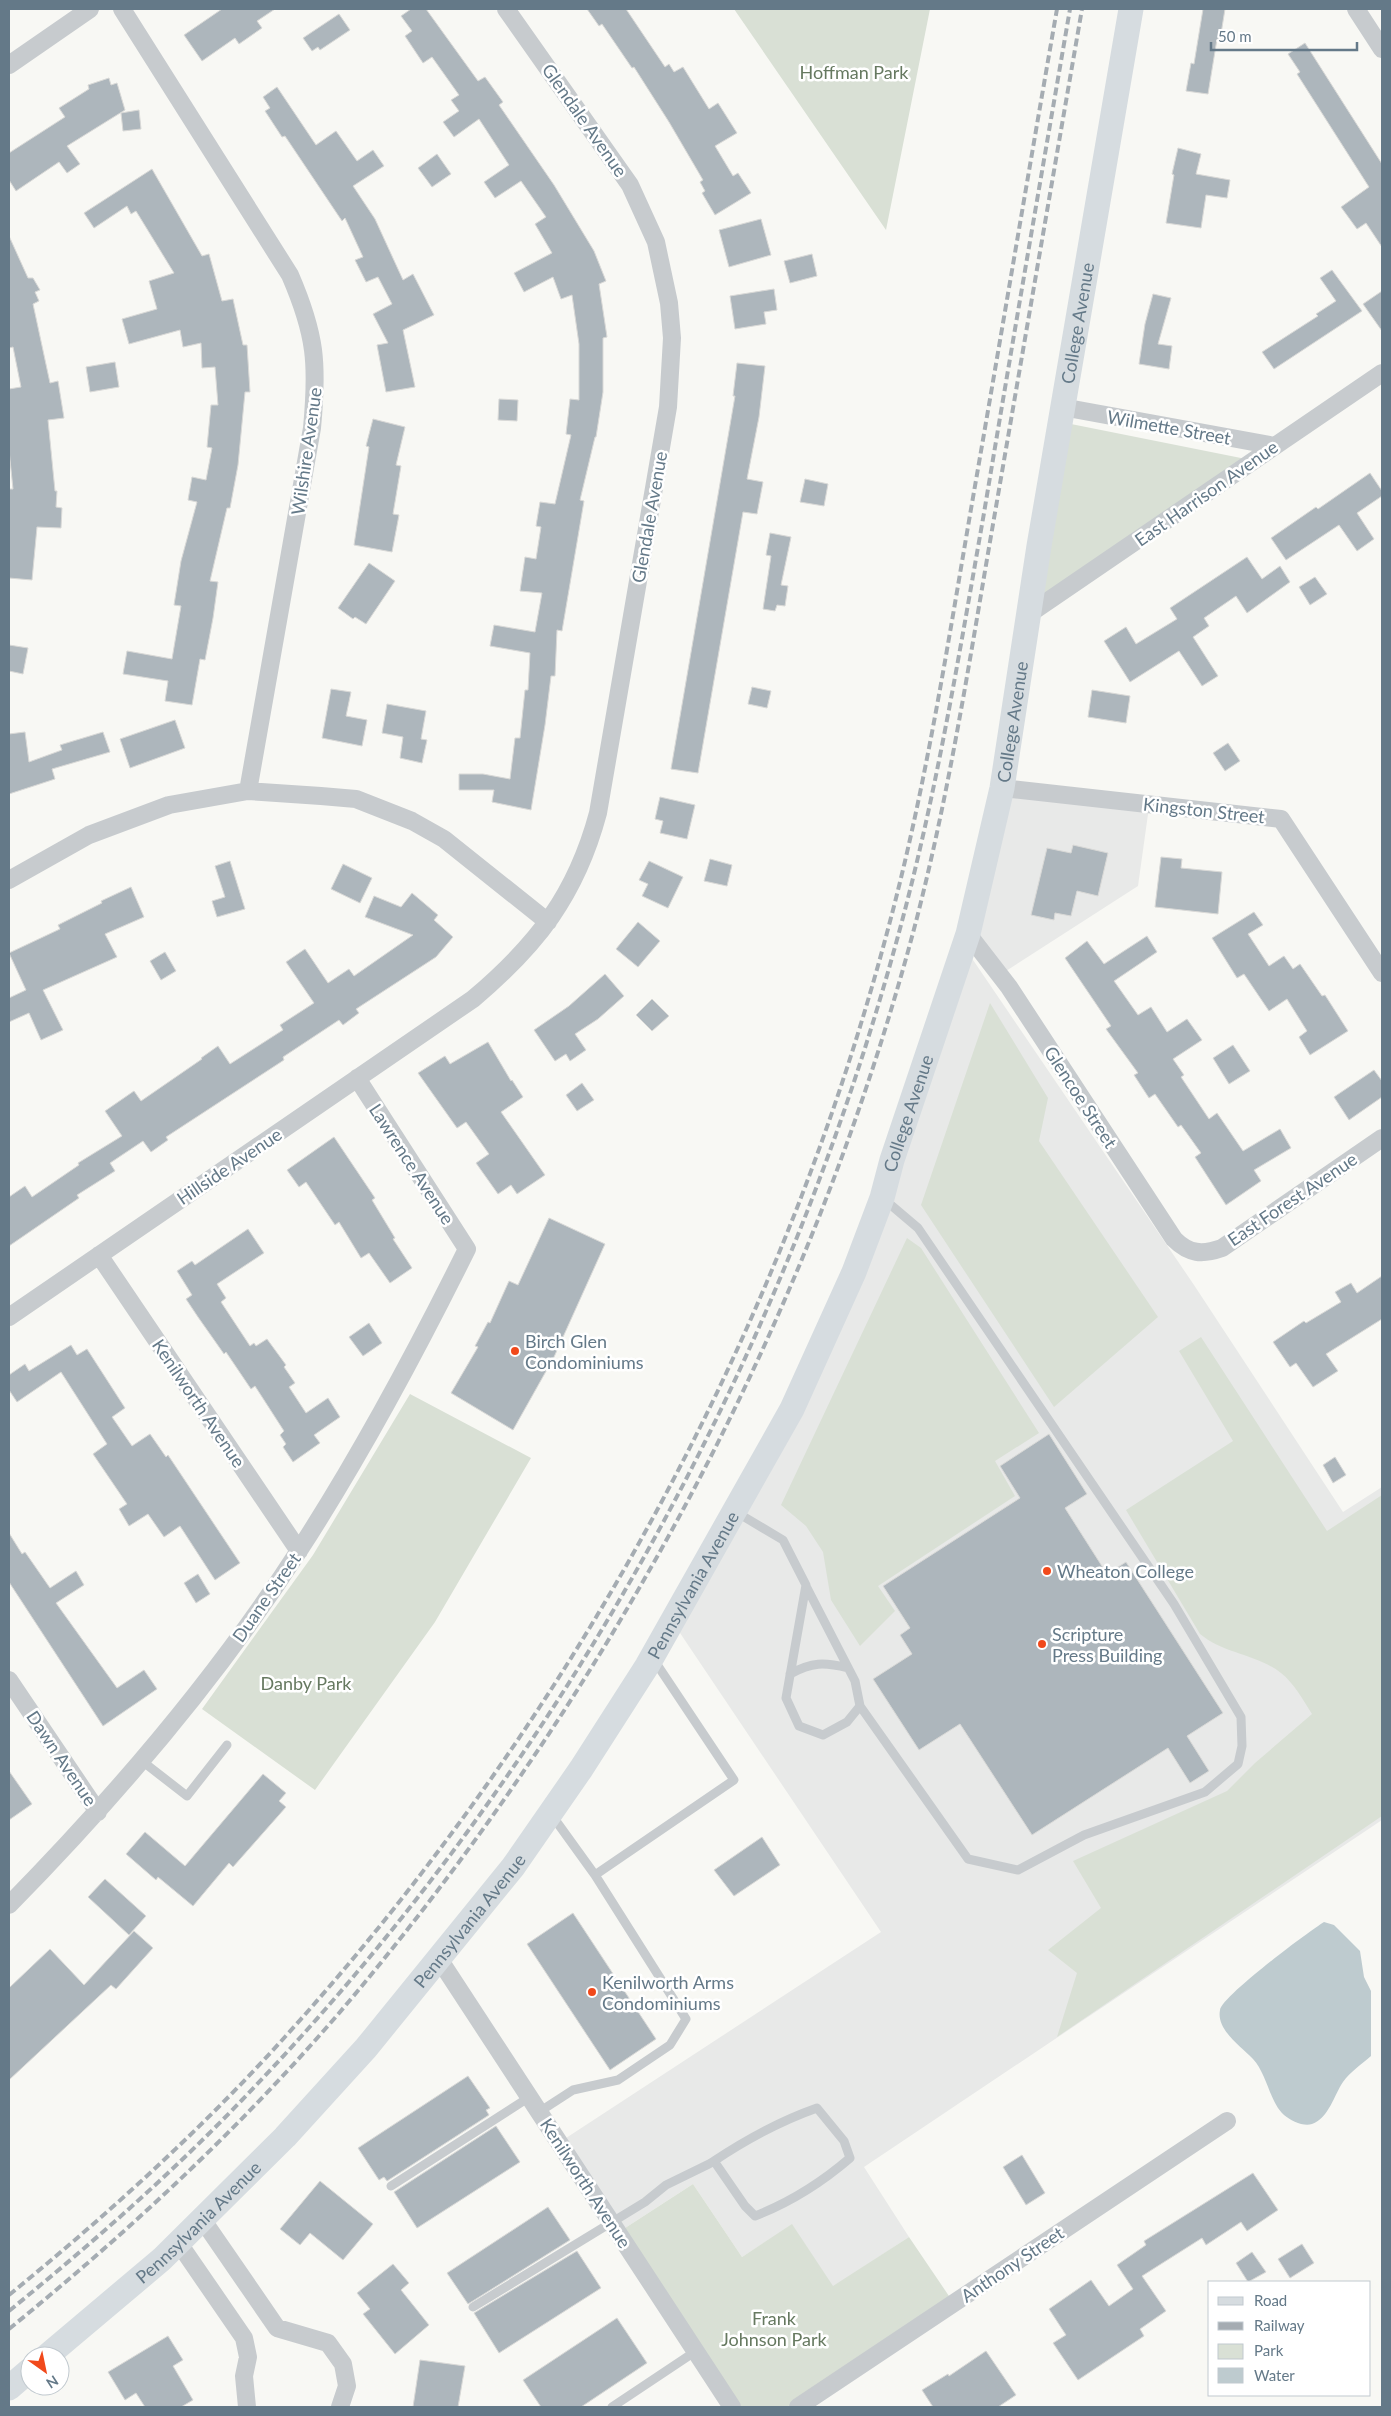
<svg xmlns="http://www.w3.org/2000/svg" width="1391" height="2416" font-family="Lato,sans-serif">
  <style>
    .built { fill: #e8e9e8 }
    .green { fill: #d9e0d5 }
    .water { fill: #becbcf }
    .building { fill: #adb6bc; stroke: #d9d9d7 }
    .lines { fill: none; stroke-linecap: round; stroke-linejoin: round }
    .lane { stroke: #c7cbce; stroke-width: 9 }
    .street { stroke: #c7cbce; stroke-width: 18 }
    .secondary { stroke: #d6dce0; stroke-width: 25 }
    .rail { stroke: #a5acb2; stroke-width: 4; stroke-dasharray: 8 4; stroke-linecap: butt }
    .poi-dot { fill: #f1491b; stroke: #fff; stroke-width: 2 }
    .labels { text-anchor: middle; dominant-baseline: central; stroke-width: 5; stroke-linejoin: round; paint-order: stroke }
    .park-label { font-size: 18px; fill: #667960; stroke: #fff }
    .street-label { font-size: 18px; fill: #647988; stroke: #fff }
    .poi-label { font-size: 18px; fill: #647988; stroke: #fff; text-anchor: start }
  </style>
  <rect width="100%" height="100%" fill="#f8f8f4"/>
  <path class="built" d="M1005,791l144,16 -11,79 -135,87 -30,-40z
    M971,957l223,328 149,227 39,-25v333l-518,347 45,70 -76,50 -41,-62 -50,32 -49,-73 -71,46 -59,-90 318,-208 -203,-302 104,-179z"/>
  <path class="green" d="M734,9h196l-44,221z
    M1066,423l180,36 -210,143z
    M990,1003l58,95 -9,43 119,176 -104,90 -133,-202z
    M907,1238l14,10 118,185 -44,28 20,35 -137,90 17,25 -35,35 -29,-46 -8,-48 -17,-26 -25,-21z
    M1201,1337l126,194 55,-36v321l-325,221 20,-64 -29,-23 53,-42 -28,-47 154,-70 28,-28 57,-49c-8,-13 -19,-32 -31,-41 -24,-19 -57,-19 -81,-39l-74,-124 107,-69 -54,-90z
    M410,1394l121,64 -96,164 -120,168 -113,-81 111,-154z
    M693,2184l49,73 50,-33 41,62 76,-49 42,62 -164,108h-48l-117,-177z"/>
  <path class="water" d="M1324,1922l10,3 26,26 4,26 7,14v65c-9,8 -21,16 -28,26 -9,13 -14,36 -31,42 -8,3 -21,-3 -28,-9 -14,-12 -17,-41 -31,-56 -12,-13 -37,-29 -33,-49 2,-14 88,-78 104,-88z"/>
  <path class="building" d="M222,9h53l-18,12 5,7 -23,16 -4,-6 -33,23 -18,-26z
    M411,9h15l52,72 7,-4 18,25 -4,3 55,80 40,66 12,30 -7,3 8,53 -4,1v54l-7,45h-1l-15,63 4,1 -22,130 -5,-1 -2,46h-4l-6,49 -14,85 -39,-8 2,-12h-35v-16h24l27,5 5,-41h5l5,-48h3l2,-37 -40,-7 4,-21 41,7 7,-39 -22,-2 5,-34 11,2 5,-32 -5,-1 4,-24 15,2 16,-69 -5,-1 4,-35 9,1v-56l-7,-49 -11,4 -8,-22 -29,15 -10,-19 38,-20 -17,-29 11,-7 -25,-36 -26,17 -11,-16 25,-17 -30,-46 -25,18 -11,-15 16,-11 -8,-11 8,-5 -27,-38 -9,6 -18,-27 7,-5 -11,-15z
    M587,9h39l39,58 4,-3 5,8 9,-5 26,42 9,-6 19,30 -22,13 18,30 5,-3 13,20 -36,22 -13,-22 3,-2 -5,-9 3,-2 -34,-58 -35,-55 -2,1 -30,-44 -3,2z
    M1203,9h22l-5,31 -3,-1 -9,55 -22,-3 5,-28 3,1z
    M339,14l11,16 -30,20 -2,-3 -6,4 -9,-13z
    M1305,43l77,121v83l-16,-24 -9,6 -16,-22 28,-20 -72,-113 3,-2 -12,-18z
    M109,78l2,7 6,-2 8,27 -58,36 13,18 -13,9 -8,-11 -43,29 -7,-11v-27l56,-36 -6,-9 30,-19 -1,-4z
    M277,87l39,58 20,-14 21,30 16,-11 11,16 -31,20 22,33 28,61 10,-6 21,41 -31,15 12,57 -29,5 -9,-47 11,-2 -15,-29 19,-10 -14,-27 -12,5 -11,-22 8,-3 -18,-39 -3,3 -57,-85 -3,1 -17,-26 5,-3 -7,-11z
    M139,110l2,19 -18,2 -2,-18z
    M1178,148l23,6 -5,20 34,6 -3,18 -21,-3 -5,33 -35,-5 8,-48 -2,-1z
    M437,154l14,20 -19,13 -14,-19z
    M152,169l50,87 7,-2 13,47 11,-2 10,46h4l3,47h-5l-7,73 -8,43h-3l-17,73 8,1 -5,36 -8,42 -5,-1 -8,46 -27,-4 3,-20 -45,-7 4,-23 45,8 9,-53 -7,-1 7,-44 16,-59 -9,-2 4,-23 14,3 6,-32 -5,-1 4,-42h7l-3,-38 -13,1 -1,-25 -18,4 -3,-17 -51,14 -7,-25 35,-10 -8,-28 25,-8 -38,-62 -5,3 -4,-8 -33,22 -10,-15z
    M761,219l10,36 -42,12 -10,-37z
    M9,236l19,42h5l7,12 -5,2 4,9 -6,3 17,79 8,-2 6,37 -16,2 7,71h2l-1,16 6,1 -1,20 -24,-1 -5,53 -23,-2v-89h4l-4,-39v-61l12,-2 -8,-40 -4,1z
    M812,254l5,22 -27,7 -6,-22z
    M1332,270l30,41 -88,58 -12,-17 56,-36 -2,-2 20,-13 -16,-23z
    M774,289l3,21 -13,2 2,12 -31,5 -5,-33z
    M1382,291v40l-19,-27z
    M1153,294l18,4 -13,46 14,2 -3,23 -30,-5 6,-40z
    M115,362l4,25 -29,5 -4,-25z
    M737,363l28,3 -6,51 -12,62 16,3 -6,32 -14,-2 -45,261 -27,-4 64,-373h-2z
    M499,399l19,1 -1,21 -19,-1z
    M373,419l32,8 -9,38 5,1 -8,48 6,1 -7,37 -38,-7 15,-98 -3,-1z
    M1370,473l12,18v5l-25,17 17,26 -17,12 -18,-26 -53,35 -15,-22 45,-31 2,2z
    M805,479l23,5 -4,22 -24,-4z
    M770,533l21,4 -10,48 7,1 -3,20 -8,-1 -2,6 -12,-2 8,-53 -5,-1z
    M1247,557l15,22 18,-13 10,16 -43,31 -11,-17 -32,22 5,8 -16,11 25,39 -16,10 -23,-35 -49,31 -26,-41 22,-14 10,17 41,-25 -7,-11z
    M369,563l26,18 -29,43 -11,-7 -2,2 -15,-11z
    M1315,577l12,17 -17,11 -11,-18z
    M9,645l19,3 -5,26 -14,-3z
    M752,687l19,4 -4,17 -19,-4z
    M331,689l20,3 -5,24 21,4 -5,26 -40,-8z
    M1092,690l38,6 -4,27 -38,-6z
    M387,704l39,7 -5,28 6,1 -5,23 -22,-5 3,-21 -21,-4z
    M175,720l10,28 -55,20 -10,-29z
    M25,732l4,30 33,-12 -2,-5 43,-13 7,20 -58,17 3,10 -46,15v-60z
    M1228,743l12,18 -15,10 -12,-18z
    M660,797l35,8 -8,34 -27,-6 3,-12 -8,-2z
    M1073,845l35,8 -10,43 -21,-5 -6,25 -16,-3 -1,7 -23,-5 16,-67 24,5z
    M1161,857l21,2 -1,9 41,4 -4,42 -63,-7z
    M710,859l22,6 -5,21 -23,-5z
    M230,861l15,48 -28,8 -5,-16 13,-4 -10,-31z
    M649,861l34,16 -15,31 -26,-12 6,-12 -9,-4z
    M343,864l29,14 -12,25 -29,-14z
    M131,887l13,30 -39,17 12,23 -74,33 20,40 -22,10 -12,-27 -20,9v-24l17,-8 -17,-37 51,-24 -2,-4 44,-22 -1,-2z
    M412,893l26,22 -4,5 19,17 -17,20 -80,52 3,4 -16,12 -4,-5 -56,37 1,3 -118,77 2,3 -17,12 -8,-11 -33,22 5,8 -38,24 2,3 -70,48v-49l16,-11 7,11 47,-32 -1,-2 44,-27 -17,-25 29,-20 7,10 61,-42 -1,-1 17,-12 12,18 53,-34 -3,-5 34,-22 -28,-41 19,-13 23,34 21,-14 5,7 59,-41 -48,-18 9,-21 27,11z
    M1254,912l9,13 -15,9 21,32 15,-10 9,13 7,-5 22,32 3,-1 23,36 -38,24 -11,-18 8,-6 -20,-32 -18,12 -25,-37 -7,4 -25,-40z
    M638,922l22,19 -22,26 -22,-18z
    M1147,936l10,16 -43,29 24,34 13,-8 16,25 20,-13 15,21 -29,19 11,16 -3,2 28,42 8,-6 26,38 37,-22 11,19 -37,22 7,11 -35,24 -31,-48 6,-4 -20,-28 -3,2 -23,-33 -6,4 -15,-23 4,-2 -32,-44 5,-3 -46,-68 22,-17 17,23z
    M165,952l11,19 -15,9 -11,-19z
    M605,974l19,22 -26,23 -23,15 11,16 -16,11 -4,-7 -11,7 -21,-31 35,-24z
    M652,999l17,17 -17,15 -16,-16z
    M488,1042l23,39 1,-1 11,17 -22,15 44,63 -28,19 -6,-9 -13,9 -22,-31 13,-9 -23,-32 -9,6 -39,-55 27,-17 5,8z
    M1233,1045l17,26 -21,13 -16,-26z
    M1374,1070l8,11v16l-33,23 -15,-23z
    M582,1083l12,17 -17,11 -11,-16z
    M334,1137l41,61 -3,2 23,38 -2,1 19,29 -22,15 -21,-30 -8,5 -22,-36 -4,3 -29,-43 -7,5 -12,-17z
    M549,1218l56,26 -51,113 -41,73 -62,-37 27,-46 -3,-1 13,-24 2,1 19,-42 9,4z
    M248,1229l16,24 -47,31 9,14 -5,4 29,44 4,-3 2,3 11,-7 19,26 -2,2 11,16 -6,4 17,26 22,-15 12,19 -26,18 6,8 -27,19 -10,-15 3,-3 -6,-9 4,-4 -29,-45 -4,3 -25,-37 -2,2 -26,-37 -12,-18 6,-4 -15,-24 15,-10 3,4z
    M1382,1276v43l-56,35 12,17 -25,16 -17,-24 -6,4 -17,-25 31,-21 2,2 35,-21 -6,-10 16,-9 6,10z
    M369,1323l13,20 -19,13 -14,-19z
    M71,1345l6,10 10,-6 38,59 -13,9 20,29 18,-12 16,23 2,-2 72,108 -25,17 -35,-54 -16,11 -16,-23 -19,12 -10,-17 8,-5 -34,-50 14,-10 -46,-72 -44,30 -8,-12v-15l16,-11 4,7z
    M1049,1434l38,60 -22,14 42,66 19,-12 97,151 -36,23 22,35 -19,12 -22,-35 -136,87 -72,-111 -41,26 -46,-71 39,-25 -12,-19 10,-7 -27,-42 137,-88 -20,-32z
    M1335,1457l11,18 -13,8 -10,-18z
    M9,1533l13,21 3,-2 25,36 26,-17 8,14 -28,18 61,85 27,-18 13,19 -54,37 -94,-144z
    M198,1574l12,20 -14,9 -12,-20z
    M9,1771l23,33 -23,16z
    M263,1774l23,19 -7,8 7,6 -53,60 -4,-4 -36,43 -35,-29 -2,3 -30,-26 19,-22 40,34z
    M762,1837l18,28 -46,31 -20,-26z
    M105,1879l41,37 -17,19 -41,-38z
    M573,1913l83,126 -46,31 -83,-126z
    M134,1931l19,17 -37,41 -5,-4 -102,95v-92l41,-39 34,36z
    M468,2076l22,32 -4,2 3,5 -102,66 -3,-4 -5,3 -21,-32z
    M496,2126l24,36 -103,66 -23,-36z
    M1022,2155l23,38 -19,12 -23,-38z
    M1253,2173l25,37 -31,21 -6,-9 -35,23 -4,-7 -60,38 24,35 -26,18 4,7 -66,44 -25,-37 13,-8 -17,-26 42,-29 18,26 24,-17 -16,-24 29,-20 -2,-4z
    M320,2181l53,43 -30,36 -33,-27 -10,12 -20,-16z
    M548,2207l22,33 -102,64 -21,-31z
    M1302,2244l12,19 -24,15 -12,-19z
    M577,2251l24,37 -102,65 -25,-40z
    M1252,2252l14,20 -18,10 -12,-19z
    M393,2264l16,19 -8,7 28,35 -34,29 -32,-40 7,-5 -13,-16z
    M617,2318l30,45 -66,44h-40l-18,-27z
    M168,2336l15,24 -10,6 20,34 -12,7h-36l-9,-14 -11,7 -17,-28z
    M986,2351l30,44 -18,12h-65l-11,-17 26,-16 1,2z
    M420,2360l45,6 -7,41h-45z"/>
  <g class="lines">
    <path class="lane" d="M736,1512l47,28 23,45 -20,113 13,28 24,9 24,-13 13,-16 108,153 50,11 66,-35 121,-43 33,-28 4,-18 -1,-29 -67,-113 -256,-376 -33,-28
      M806,1586l49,95 5,25
      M790,1674c22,-12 34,-12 58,-6
      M142,1761l45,35 40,-51
      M551,1814l44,61
      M539,2112l34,-22 45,-10 52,-35 16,-26 -91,-144 139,-95 -80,-120
      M391,2186l137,-88
      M473,2307l172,-105 21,-17 43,-21 5,-3c33,-22 66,-40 103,-53l27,33 6,17c-29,25 -59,44 -95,58l-10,-10 -31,-45
      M612,2407l84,-56"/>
    <path class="street" d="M122,9l168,266c26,60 28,89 22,153l-64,363
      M1356,9l26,40
      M9,65l81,-56
      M1062,407l213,39
      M1029,614l353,-241
      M1002,788l279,31 101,154
      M9,880l80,-45 80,-30 79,-14 73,5 35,3 56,22 32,18 104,83
      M968,934l41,53 165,252c15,15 28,16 48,9l160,-110
      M99,1255l200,296
      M9,1317l464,-318c64,-54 103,-104 125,-186l70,-406 4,-69 -3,-35 -13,-61 -26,-57 -124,-176
      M9,1680l89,132
      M9,1905c107,-109 208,-227 291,-356 62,-96 116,-197 167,-300l-110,-171
      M439,1959l293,448
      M202,2219l75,109 51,15 15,21 4,22 -7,21
      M178,2242l66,96 4,19 -4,19 3,31
      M798,2407l429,-286"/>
    <g class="secondary">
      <path id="s1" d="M47,2356l115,-97 123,-122 81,-89 147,-181 68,-98 66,-103 145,-257 62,-137 28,-74 10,-38 76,-226 34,-146 37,-242 92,-537"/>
      <path d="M9,2388l21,-18"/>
    </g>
    <path class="rail" d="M9,2295c97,-79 191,-164 275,-257 285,-315 495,-698 604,-1109 37,-138 59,-280 83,-420 29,-167 57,-334 86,-500
      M9,2311c81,-66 160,-135 233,-211 312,-324 538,-730 656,-1164 38,-139 61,-281 86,-423 28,-168 57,-336 86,-504
      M9,2329c123,-100 240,-209 342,-330 257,-307 453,-667 559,-1055 37,-136 58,-275 82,-414 30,-174 60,-348 90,-521"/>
  </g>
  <g class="poi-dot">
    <circle cx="515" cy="1351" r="5"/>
    <circle cx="1047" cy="1571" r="5"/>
    <circle cx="1042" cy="1644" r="5"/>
    <circle cx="592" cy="1992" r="5"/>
  </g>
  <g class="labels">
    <g class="park-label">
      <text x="854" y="72">Hoffman Park</text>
      <text x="306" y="1683">Danby Park</text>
      <text x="774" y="2318">Frank<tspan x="774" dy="21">Johnson Park</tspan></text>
    </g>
    <g class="street-label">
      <text transform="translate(585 120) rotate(55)">Glendale Avenue</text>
      <text stroke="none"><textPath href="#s1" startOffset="2342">College Avenue</textPath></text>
      <text transform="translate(1169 427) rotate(10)">Wilmette Street</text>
      <text transform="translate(306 451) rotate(-82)">Wilshire Avenue</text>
      <text transform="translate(1206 493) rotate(-35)">East Harrison Avenue</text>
      <text transform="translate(649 517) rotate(-80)">Glendale Avenue</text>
      <text stroke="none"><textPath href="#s1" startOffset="1938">College Avenue</textPath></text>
      <text transform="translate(1204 810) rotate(6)">Kingston Street</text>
      <text transform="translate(1081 1097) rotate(57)">Glencoe Street</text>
      <text stroke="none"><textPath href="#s1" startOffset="1532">College Avenue</textPath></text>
      <text transform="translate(412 1164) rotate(57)">Lawrence Avenue</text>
      <text transform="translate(229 1166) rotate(-34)">Hillside Avenue</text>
      <text transform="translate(1292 1199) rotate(-34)">East Forest Avenue</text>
      <text transform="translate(199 1403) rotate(56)">Kenilworth Avenue</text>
      <text stroke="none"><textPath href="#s1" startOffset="1012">Pennsylvania Avenue</textPath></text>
      <text transform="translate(266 1597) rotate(-55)">Duane Street</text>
      <text transform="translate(62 1758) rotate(56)">Dawn Avenue</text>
      <text stroke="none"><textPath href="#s1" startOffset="608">Pennsylvania Avenue</textPath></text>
      <text transform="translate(586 2183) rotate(57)">Kenilworth Avenue</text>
      <text stroke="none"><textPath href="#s1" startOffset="202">Pennsylvania Avenue</textPath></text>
      <text transform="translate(1012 2264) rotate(-34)">Anthony Street</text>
    </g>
    <g class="poi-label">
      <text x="525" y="1341">Birch Glen<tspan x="525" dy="21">Condominiums</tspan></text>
      <text x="1057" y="1571">Wheaton College</text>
      <text x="1052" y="1634">Scripture<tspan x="1052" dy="21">Press Building</tspan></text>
      <text x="602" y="1982">Kenilworth Arms<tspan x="602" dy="21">Condominiums</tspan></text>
    </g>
  </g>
  <rect width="1391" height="2416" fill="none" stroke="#647988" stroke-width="20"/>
  <rect x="1208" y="2281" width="162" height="115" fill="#ffffff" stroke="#c1c9cf"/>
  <rect x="1218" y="2297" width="25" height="8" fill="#d6dce0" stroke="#c1c9cf"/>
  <text x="1254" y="2306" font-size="15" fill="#647988">Road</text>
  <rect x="1218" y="2322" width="25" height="8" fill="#a5acb2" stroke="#c1c9cf"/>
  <text x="1254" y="2331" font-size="15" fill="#647988">Railway</text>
  <rect x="1218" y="2344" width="25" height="15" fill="#d9e0d5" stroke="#c1c9cf"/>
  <text x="1254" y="2356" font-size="15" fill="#647988">Park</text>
  <rect x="1218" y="2368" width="25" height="15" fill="#becbcf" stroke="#c1c9cf"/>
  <text x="1254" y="2381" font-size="15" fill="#647988">Water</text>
  <g transform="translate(45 2371) rotate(147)"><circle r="24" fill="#ffffff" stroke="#c1c9cf"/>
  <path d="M0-4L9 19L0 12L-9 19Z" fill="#f1491b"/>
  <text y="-8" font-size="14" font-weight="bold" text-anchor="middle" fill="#647988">N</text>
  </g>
  <path d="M1211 42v8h146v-8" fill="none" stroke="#647988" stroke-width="2.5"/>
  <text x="1218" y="42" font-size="15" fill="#647988" stroke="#ffffff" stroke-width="4" paint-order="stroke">50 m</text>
</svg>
